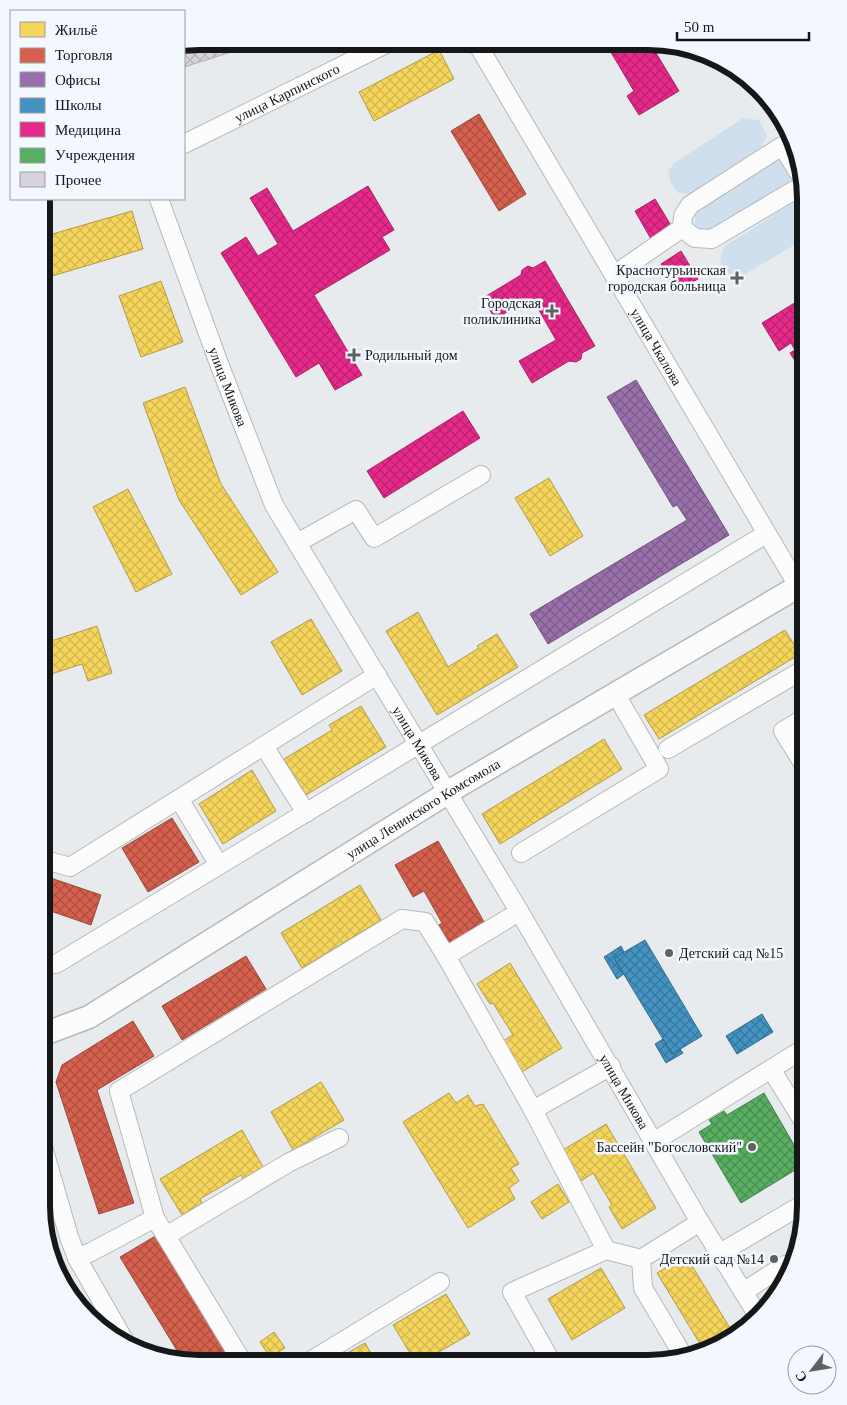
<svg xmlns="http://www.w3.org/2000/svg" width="847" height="1405" font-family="Georgia,serif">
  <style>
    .green { fill: #d0dfee }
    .homes { fill: url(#homes-cross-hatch); stroke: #b29c48 }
    .shops { fill: url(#shops-cross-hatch); stroke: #9c4a3d }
    .offices { fill: url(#offices-cross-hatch); stroke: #71557f }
    .schools { fill: url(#schools-cross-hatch); stroke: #356e90 }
    .health { fill: url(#health-cross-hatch); stroke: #a82468 }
    .public { fill: url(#public-cross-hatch); stroke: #45814b }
    .building { fill: url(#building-cross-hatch); stroke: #afb0b2 }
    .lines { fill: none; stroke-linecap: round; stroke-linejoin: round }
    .minor-casing { stroke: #b6b8ba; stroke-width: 20 }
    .major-casing { stroke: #b6b8ba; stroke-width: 25 }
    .minor { stroke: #fcfcfc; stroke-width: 18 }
    .major { stroke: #fcfcfc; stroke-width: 22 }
    .poi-dot { fill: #5f6163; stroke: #f2f8fd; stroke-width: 2 }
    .labels { text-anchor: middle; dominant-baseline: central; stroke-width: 5; stroke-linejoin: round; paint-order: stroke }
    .street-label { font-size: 14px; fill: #151719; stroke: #f2f8fd }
    .poi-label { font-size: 14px; fill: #151719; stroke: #f2f8fd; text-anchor: end }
    .rim { fill: none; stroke: #151719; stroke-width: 6 }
  </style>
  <defs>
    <pattern id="homes-cross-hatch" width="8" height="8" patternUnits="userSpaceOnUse" patternTransform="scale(1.25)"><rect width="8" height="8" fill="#f6d55c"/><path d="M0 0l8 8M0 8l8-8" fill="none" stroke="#d2b64f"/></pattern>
    <pattern id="shops-cross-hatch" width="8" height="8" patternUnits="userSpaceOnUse" patternTransform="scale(1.25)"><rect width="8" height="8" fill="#d6604d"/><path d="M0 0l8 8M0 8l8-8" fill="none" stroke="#ac4e3f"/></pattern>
    <pattern id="offices-cross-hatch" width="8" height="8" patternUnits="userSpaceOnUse" patternTransform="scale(1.25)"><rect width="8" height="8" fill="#9970ab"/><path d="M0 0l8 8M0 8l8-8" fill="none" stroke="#7c5b8a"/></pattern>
    <pattern id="schools-cross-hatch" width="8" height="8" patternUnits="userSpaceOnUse" patternTransform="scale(1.25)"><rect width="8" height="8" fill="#4393c3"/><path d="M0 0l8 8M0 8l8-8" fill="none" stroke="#37779e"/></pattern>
    <pattern id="health-cross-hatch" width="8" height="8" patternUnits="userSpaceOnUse" patternTransform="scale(1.25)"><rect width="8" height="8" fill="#e7298a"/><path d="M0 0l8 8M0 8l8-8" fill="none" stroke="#ba2270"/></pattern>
    <pattern id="public-cross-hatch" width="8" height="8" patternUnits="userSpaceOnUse" patternTransform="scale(1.25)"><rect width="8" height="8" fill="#5aae61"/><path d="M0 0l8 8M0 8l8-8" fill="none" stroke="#498d4f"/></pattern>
    <pattern id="building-cross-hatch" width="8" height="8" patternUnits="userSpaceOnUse" patternTransform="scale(1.25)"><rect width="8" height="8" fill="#d6d3dc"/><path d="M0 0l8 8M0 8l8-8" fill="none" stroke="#b7b4bc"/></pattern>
  </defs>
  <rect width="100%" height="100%" fill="#e8ebed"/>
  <path class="green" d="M743,118l16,2 8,15 -6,13 -71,46 -12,-1 -7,-10 -3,-11 5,-8z
    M776,160h6l11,15 -6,9 -69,44 -16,4 -7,-6v-12z
    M794,202h9l3,2v34l-69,41c-16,-7 -21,-18 -12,-33z"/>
  <path class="homes" d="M439,50l15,29 -80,42 -15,-29z
    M132,211l11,38 -101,30v-42z
    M161,281l22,61 -42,15 -22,-61z
    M185,387l36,97 57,88 -37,23 -62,-95 -36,-97z
    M549,478l34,58 -33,20 -35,-58z
    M128,489l44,85 -36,18 -43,-85z
    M418,612l30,55 31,-19 -2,-2 20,-12 21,33 -81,48 -51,-84z
    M311,619l31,52 -40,24 -31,-53z
    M97,626l15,47 -24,8 -6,-17 -40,13v-33z
    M785,630l15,24 -141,85 -15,-24z
    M361,706l25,41 -80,48 -22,-36 48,-29 -3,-5z
    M604,739l18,30 -122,75 -18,-30z
    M252,770l24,41 -53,33 -24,-40z
    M360,885l21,35 -79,48 -21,-35z
    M510,963l52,85 -42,25 -19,-31 12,-7 -20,-32 -3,1 -13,-20z
    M321,1082l23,38 -51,30 -22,-38z
    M449,1093l7,10 12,-8 7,11 8,-2 36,60 -8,4 8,13 -10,7 6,11 -47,29 -65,-106z
    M606,1124l50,84 -34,21 -13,-22 3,-2 -19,-32 -12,8 -18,-31z
    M242,1130l21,37 -20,12 -2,-4 -41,24 2,4 -20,12 -22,-36z
    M558,1184l11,18 -27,17 -11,-17z
    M686,1256l47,77 -25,19h-3l-48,-79z
    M601,1268l24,40 -53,32 -24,-41z
    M446,1294l24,40 -50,29h-4l-23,-38z
    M274,1332l11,16 -15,9 -10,-15z
    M365,1343l12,20h-47z"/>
  <path class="shops" d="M479,114l47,80 -27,17 -48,-80z
    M172,818l27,44 -51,30 -26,-44z
    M438,841l49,86 -35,20 -13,-22 3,-2 -18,-32 -11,6 -18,-32z
    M42,875l59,20 -10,30 -49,-17z
    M246,956l20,33 -84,51 -20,-34z
    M133,1021l21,35 -57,34 37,113 -35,11 -43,-132 6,-17z
    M157,1235l77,128 -50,-1 -64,-105z"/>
  <path class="offices" d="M636,380l93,155 -181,109 -18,-30 157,-94 -10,-15 -4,2 -66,-110z"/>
  <path class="schools" d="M645,940l57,96 -30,18 -58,-96z
    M621,946l3,6 -10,6 10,16 -7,5 -13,-22z
    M762,1014l11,18 -36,22 -11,-18z
    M663,1039l9,15 8,-5 3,4 -17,10 -11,-19z"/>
  <path class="health" d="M597,42l53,1 29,48 -40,24 -12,-19 7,-5 -25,-42 -6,4z
    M368,186l26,44 -12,7 8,13 -76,45 48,80 -27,15 -16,-27 -23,14 -75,-124 25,-16 12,19 20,-12 -28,-46 17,-10 26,43z
    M655,199l17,28 -21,12 -16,-28z
    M681,251l17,28 -21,12 -16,-27z
    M545,261l50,85 -13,7 -1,6 -5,3 -7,-1 -37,22 -13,-22 37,-21 -24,-42 -37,21 -12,-21 38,-23 1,-5 6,-4 5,2z
    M801,299l5,9v70l-16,-25 5,-3 -4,-7 -12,8 -17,-28z
    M463,411l17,27 -96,60 -17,-27z"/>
  <path class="public" d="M764,1093l41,71 -64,39 -42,-71 13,-8 -3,-4 15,-9 3,4z"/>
  <path class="building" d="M199,41h43l2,7 -60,19v-23z"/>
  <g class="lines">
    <g class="minor-casing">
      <g id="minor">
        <path id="s1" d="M476,42l322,544"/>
        <path id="s2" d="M184,144l206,-102"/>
        <path id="s3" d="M159,199l59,162 56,144 245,406 181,311 57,92"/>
        <path d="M682,228l1,-12 7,-11 92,-59 20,32"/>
        <path d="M682,228l13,10 17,1 91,-54"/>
        <path d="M614,275l68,-47"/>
        <path d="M297,543l59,-33 18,28 107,-63"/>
        <path d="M264,746l42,67"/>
        <path d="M668,749l138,-81"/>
        <path d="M806,768l-23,-37 23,-14"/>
        <path d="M179,799l40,66"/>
        <path d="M521,853l138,-84 -44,-76"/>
        <path d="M42,859l28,8 307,-192"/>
        <path d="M446,956l87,154"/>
        <path d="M56,964l710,-430"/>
        <path d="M771,1069l34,-21"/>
        <path d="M41,1140l28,97 8,21 47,82"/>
        <path d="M655,1141l116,-72 34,55"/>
        <path d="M166,1236l122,-73 51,-25"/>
        <path d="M606,1250l-73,-140 78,-44"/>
        <path d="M720,1253l85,-50"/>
        <path d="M77,1258l14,-6 64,-34"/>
        <path d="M641,1259l2,29 41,69"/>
        <path d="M743,1292l42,-27 5,8"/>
        <path d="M243,1363l-88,-145 -36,-127 283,-172 23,3 21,34 63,-38 10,-7"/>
        <path d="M307,1363l133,-81"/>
        <path d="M552,1363l-40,-71 94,-42 35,9 59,-37"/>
      </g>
    </g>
    <g class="major-casing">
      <g id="major">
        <path id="s4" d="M41,1035l48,-18 371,-232 346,-203"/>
      </g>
    </g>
    <use href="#minor" class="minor"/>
    <use href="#major" class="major"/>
  </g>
  <g class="poi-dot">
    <path d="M734.5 270.5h5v5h5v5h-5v5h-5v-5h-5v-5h5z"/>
    <path d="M549.5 303.5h5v5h5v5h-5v5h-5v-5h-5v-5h5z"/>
    <path d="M351.5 347.5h5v5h5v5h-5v5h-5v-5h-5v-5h5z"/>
    <circle cx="669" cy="953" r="5"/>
    <circle cx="752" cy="1147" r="5"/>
    <circle cx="774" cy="1259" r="5"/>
  </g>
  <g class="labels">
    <g class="street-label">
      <text stroke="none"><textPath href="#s2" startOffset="115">улица Карпинского</textPath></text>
      <text stroke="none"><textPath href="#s1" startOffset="354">улица Чкалова</textPath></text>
      <text stroke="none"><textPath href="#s3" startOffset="200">улица Микова</textPath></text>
      <text stroke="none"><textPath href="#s3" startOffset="605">улица Микова</textPath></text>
      <text stroke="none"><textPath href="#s4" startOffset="445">улица Ленинского Комсомола</textPath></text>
      <text stroke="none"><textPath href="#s3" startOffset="1010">улица Микова</textPath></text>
    </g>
    <g class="poi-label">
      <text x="726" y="270">Краснотурьинская<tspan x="726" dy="16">городская больница</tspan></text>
      <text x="541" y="303">Городская<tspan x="541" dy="16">поликлиника</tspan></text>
      <text x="365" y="355" text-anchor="start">Родильный дом</text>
      <text x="679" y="953" text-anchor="start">Детский сад №15</text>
      <text x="742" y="1147">Бассейн "Богословский"</text>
      <text x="764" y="1259">Детский сад №14</text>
    </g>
  </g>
  <path d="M0 0H847V1405H0ZM199 50H648A149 149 0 0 1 797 199V1206A149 149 0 0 1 648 1355H199A149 149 0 0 1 50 1206V199A149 149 0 0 1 199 50Z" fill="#f2f8fd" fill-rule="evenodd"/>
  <path class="rim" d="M199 50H648A149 149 0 0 1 797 199V1206A149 149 0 0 1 648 1355H199A149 149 0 0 1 50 1206V199A149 149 0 0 1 199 50Z"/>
  <rect x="10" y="10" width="175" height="190" fill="#f2f8fd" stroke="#9a9ea2"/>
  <rect x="20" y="22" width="25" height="15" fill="#f6d55c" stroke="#9a9ea2"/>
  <text x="55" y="35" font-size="15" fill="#151719">Жильё</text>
  <rect x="20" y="48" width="25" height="15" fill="#d6604d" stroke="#9a9ea2"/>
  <text x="55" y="60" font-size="15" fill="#151719">Торговля</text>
  <rect x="20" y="72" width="25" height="15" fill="#9970ab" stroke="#9a9ea2"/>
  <text x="55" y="85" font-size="15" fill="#151719">Офисы</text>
  <rect x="20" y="98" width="25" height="15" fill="#4393c3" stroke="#9a9ea2"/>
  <text x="55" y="110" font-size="15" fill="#151719">Школы</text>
  <rect x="20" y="122" width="25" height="15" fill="#e7298a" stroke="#9a9ea2"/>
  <text x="55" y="135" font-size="15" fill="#151719">Медицина</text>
  <rect x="20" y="148" width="25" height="15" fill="#5aae61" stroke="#9a9ea2"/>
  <text x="55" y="160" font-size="15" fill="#151719">Учреждения</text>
  <rect x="20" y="172" width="25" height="15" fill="#d6d3dc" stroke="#9a9ea2"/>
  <text x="55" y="185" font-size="15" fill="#151719">Прочее</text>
  <g transform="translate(812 1370) rotate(239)"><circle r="24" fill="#f2f8fd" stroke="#9a9ea2"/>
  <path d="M0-4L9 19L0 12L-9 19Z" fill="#5f6163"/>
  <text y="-8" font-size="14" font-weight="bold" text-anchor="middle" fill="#151719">С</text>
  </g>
  <path d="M677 32v8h132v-8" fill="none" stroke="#151719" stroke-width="2.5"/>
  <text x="684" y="32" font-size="15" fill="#151719" stroke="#f2f8fd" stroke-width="4" paint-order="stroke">50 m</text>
</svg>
